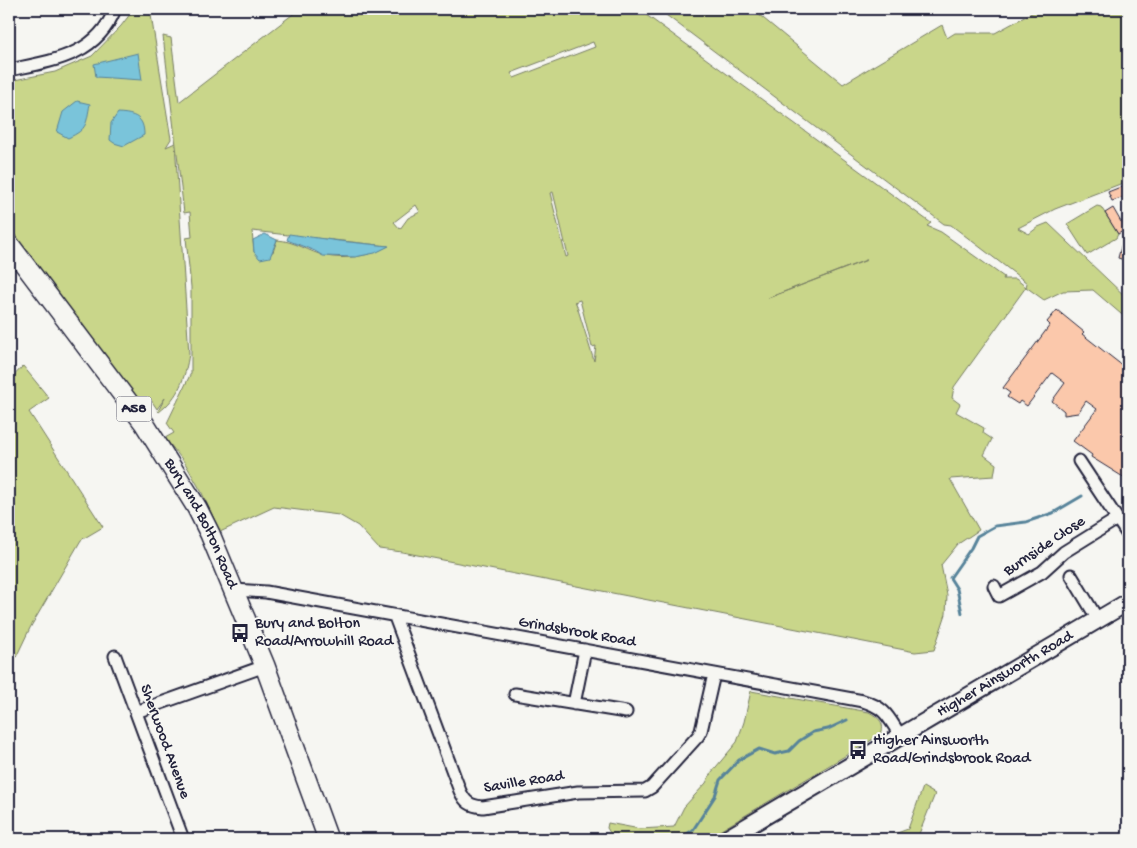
<svg xmlns="http://www.w3.org/2000/svg" width="1137" height="848" font-family="'Gochi Hand',sans-serif">
  <style>
    .green { fill: #c9d68a; stroke: #767c62; fill-rule: evenodd }
    .water { fill: #7ac4da; stroke: #57839a }
    .lines { fill: none; stroke-linecap: round; stroke-linejoin: round }
    .stream { stroke: #57839a; stroke-width: 3 }
    .building { fill: #fbc8ab; stroke: #22223b }
    .minor-casing { stroke: #22223b; stroke-width: 15 }
    .secondary-casing { stroke: #22223b; stroke-width: 20 }
    .trunk-casing { stroke: #22223b; stroke-width: 22 }
    .minor { stroke: #f6f6f2; stroke-width: 11 }
    .secondary { stroke: #f6f6f2; stroke-width: 16 }
    .trunk { stroke: #f6f6f2; stroke-width: 19 }
    .labels { text-anchor: middle; dominant-baseline: central; stroke-width: 4; stroke-linejoin: round; paint-order: stroke }
    .shield { fill: #f6f6f2; stroke: #626272; stroke-width: 1 }
    .shield-label { font-size: 15px; font-weight: bold; fill: #22223b }
    .street-label { font-size: 16px; fill: #22223b; stroke: #f6f6f2 }
    .poi-label { font-size: 16px; fill: #22223b; stroke: #f6f6f2; text-anchor: start }
  </style>
  <rect width="100%" height="100%" fill="#f6f6f2"/>
  <filter id="ink" filterUnits="userSpaceOnUse"><feTurbulence type="fractalNoise" baseFrequency=".02" numOctaves="2"/><feDisplacementMap in="SourceGraphic" scale="10" xChannelSelector="R" yChannelSelector="G"/><feConvolveMatrix kernelMatrix="1 2 1 2 8 2 1 2 1" color-interpolation-filters="sRGB"/></filter>
  <g filter="url(#ink)">
    <path class="green" d="M134,9h16l21,130 -5,8 9,-4 14,211c-4,24 -10,43 -30,58l-1,-1 7,-13 -8,11 -6,-9 -7,8 -135,-180v-147l46,-9 37,-16 29,-30z
      M296,9h342l293,214 -4,3 14,6 63,45 -1,2h13l10,8 1,-4 -76,-58 -7,-1 -286,-215h94l91,75 99,-59 5,13 8,-5h40l44,-24h89v172l-73,28 -37,19 11,6 9,-7 10,-4 80,76v21l-35,-30 -30,1 -19,9 -18,-13 -72,100 -2,11 8,6 -4,8 28,16 -1,5 9,6 -8,16 12,9 -2,12 -44,3 29,51 -21,14 -17,21 6,30 -1,19 -12,36 -19,2 -513,-100 -23,-3 -21,-23 -19,-11 -65,-8 -54,25 -19,-41 -16,-28 -20,-25 9,-5 -7,-10 24,-50v-86l-5,-49 6,-1 -2,-25 -6,1 -21,-177 8,2 8,64 118,-91zM593,42l2,5 -81,31 -3,-5zM553,192l15,64 -2,1 -16,-64zM416,205l4,7 -12,6 -8,11 -6,-7zM252,231l136,15c-18,10 -41,14 -62,10 -17,-4 -31,-15 -49,-16l-4,12h-19zM867,260l-99,38 98,-38zM580,300l12,47 4,-1 -2,15 -18,-58 -2,-1z
      M1097,206l4,1 17,27 -2,4 -29,17 -20,-31z
      M23,366l26,32 -20,14 74,115 -22,13 -51,88 -21,44v-291z
      M751,691l118,21c9,5 18,12 11,23l-174,104h-92l-7,-11 1,-5 32,6 34,-2 10,-20 22,-24 5,-10 26,-31 7,-20z
      M923,787l12,7 -18,45h-36l27,-10z"/>
    <path class="water" d="M138,53l4,27 -46,-3 -2,-13z
      M77,101l13,3c-4,20 -2,25 -22,34l-11,-6 6,-20z
      M118,113c17,1 26,4 26,22l-20,11 -10,-3 -4,-3 1,-17z
      M265,234l12,6 -7,17 -10,2 -6,-7 -1,-12z
      M289,234l50,7 50,5 -14,7 -20,4 -32,-1 -8,-5 -28,-11z"/>
    <g class="lines">
      <path class="stream" d="M962,613l-5,-24 -7,-11 21,-30 6,-12 18,-10 31,-4 27,-9 29,-17
        M679,839l14,-9 22,-34 5,-16 19,-20 20,-11 16,5 14,-3 10,-10 14,-9 15,-3 19,-9"/>
    </g>
    <path class="building" d="M1128,184v12l-16,5 -4,-9z
      M1113,208l8,14 3,-1 4,7 -10,6 -13,-21z
      M1122,243l6,2v16l-10,-3z
      M1057,310l27,22 -2,2 46,36v110l-37,-23 1,-2 -19,-14 24,-32 -11,-8 -8,12 -14,2v-4l-12,-10 13,-18 -13,-10 -25,33 -7,-5 -2,3 -11,-7 3,-4 -7,-5 47,-63 -3,-3z"/>
    <g class="lines">
      <g class="minor-casing">
        <path id="minor" d="M9,70c43,-9 88,-14 106,-61
          M1079,461l49,74
          M1071,575l27,45
          M994,586l5,10 43,-24 22,-20 53,-33
          M234,590l32,2 597,109c23,7 25,16 37,34
          M395,617l65,174c5,11 10,15 23,16l95,-15 67,-1 7,-4 46,-51 3,-5 13,-57
          M115,656l68,183
          M515,694l111,18
          M574,704l11,-54
          M136,712l129,-46"/>
      </g>
      <g class="secondary-casing">
        <g id="secondary">
          <path id="s1" d="M726,839l402,-237"/>
        </g>
      </g>
      <g class="trunk-casing">
        <g id="trunk">
          <path id="s2" d="M9,244l135,179 53,85 13,26 55,132 63,173"/>
        </g>
      </g>
      <use href="#minor" class="minor"/>
      <use href="#secondary" class="secondary"/>
      <use href="#trunk" class="trunk"/>
    </g>
  </g>
  <defs>
    <g id="bus-bare" transform="scale(1.5)"><path d="M-5-6H5V4H4V6H2V4H-2V6H-4V4H-5ZM-3.5-4V0h7V-4ZM-3.5 1.2v1.5H-2V1.2ZM2 1.2v1.5H3.5V1.2Z" fill="#22223b" stroke="#f6f6f2" stroke-width="2.5" paint-order="stroke"/></g>
  </defs>
  <g fill-rule="evenodd">
    <use href="#bus-bare" x="240" y="633"/>
    <use href="#bus-bare" x="858" y="750"/>
  </g>
  <g class="labels">
    <rect class="shield" x="116.5" y="396.5" width="35" height="25" rx="4"/>
    <g class="shield-label">
      <text x="134" y="409">A58</text>
    </g>
    <g class="street-label">
      <text stroke="none"><textPath href="#s2" startOffset="340">Bury and Bolton Road</textPath></text>
      <text transform="translate(1045 547) rotate(-34)">Burnside Close</text>
      <text transform="translate(577 633) rotate(10)">Grindsbrook Road</text>
      <text stroke="none"><textPath href="#s1" startOffset="324">Higher Ainsworth Road</textPath></text>
      <text transform="translate(164 742) rotate(70)">Sherwood Avenue</text>
      <text transform="translate(524 783) rotate(-9)">Saville Road</text>
    </g>
    <g class="poi-label">
      <text x="255" y="624">Bury and Bolton<tspan x="255" dy="18">Road/Arrowhill Road</tspan></text>
      <text x="873" y="741">Higher Ainsworth<tspan x="873" dy="18">Road/Grindsbrook Road</tspan></text>
    </g>
  </g>
  <rect width="1137" height="848" fill="none" stroke="#f6f6f2" stroke-width="30"/>
  <rect x="15" y="15" width="1107" height="818" fill="none" stroke="#22223b" stroke-width="2" filter="url(#ink)"/>
</svg>
